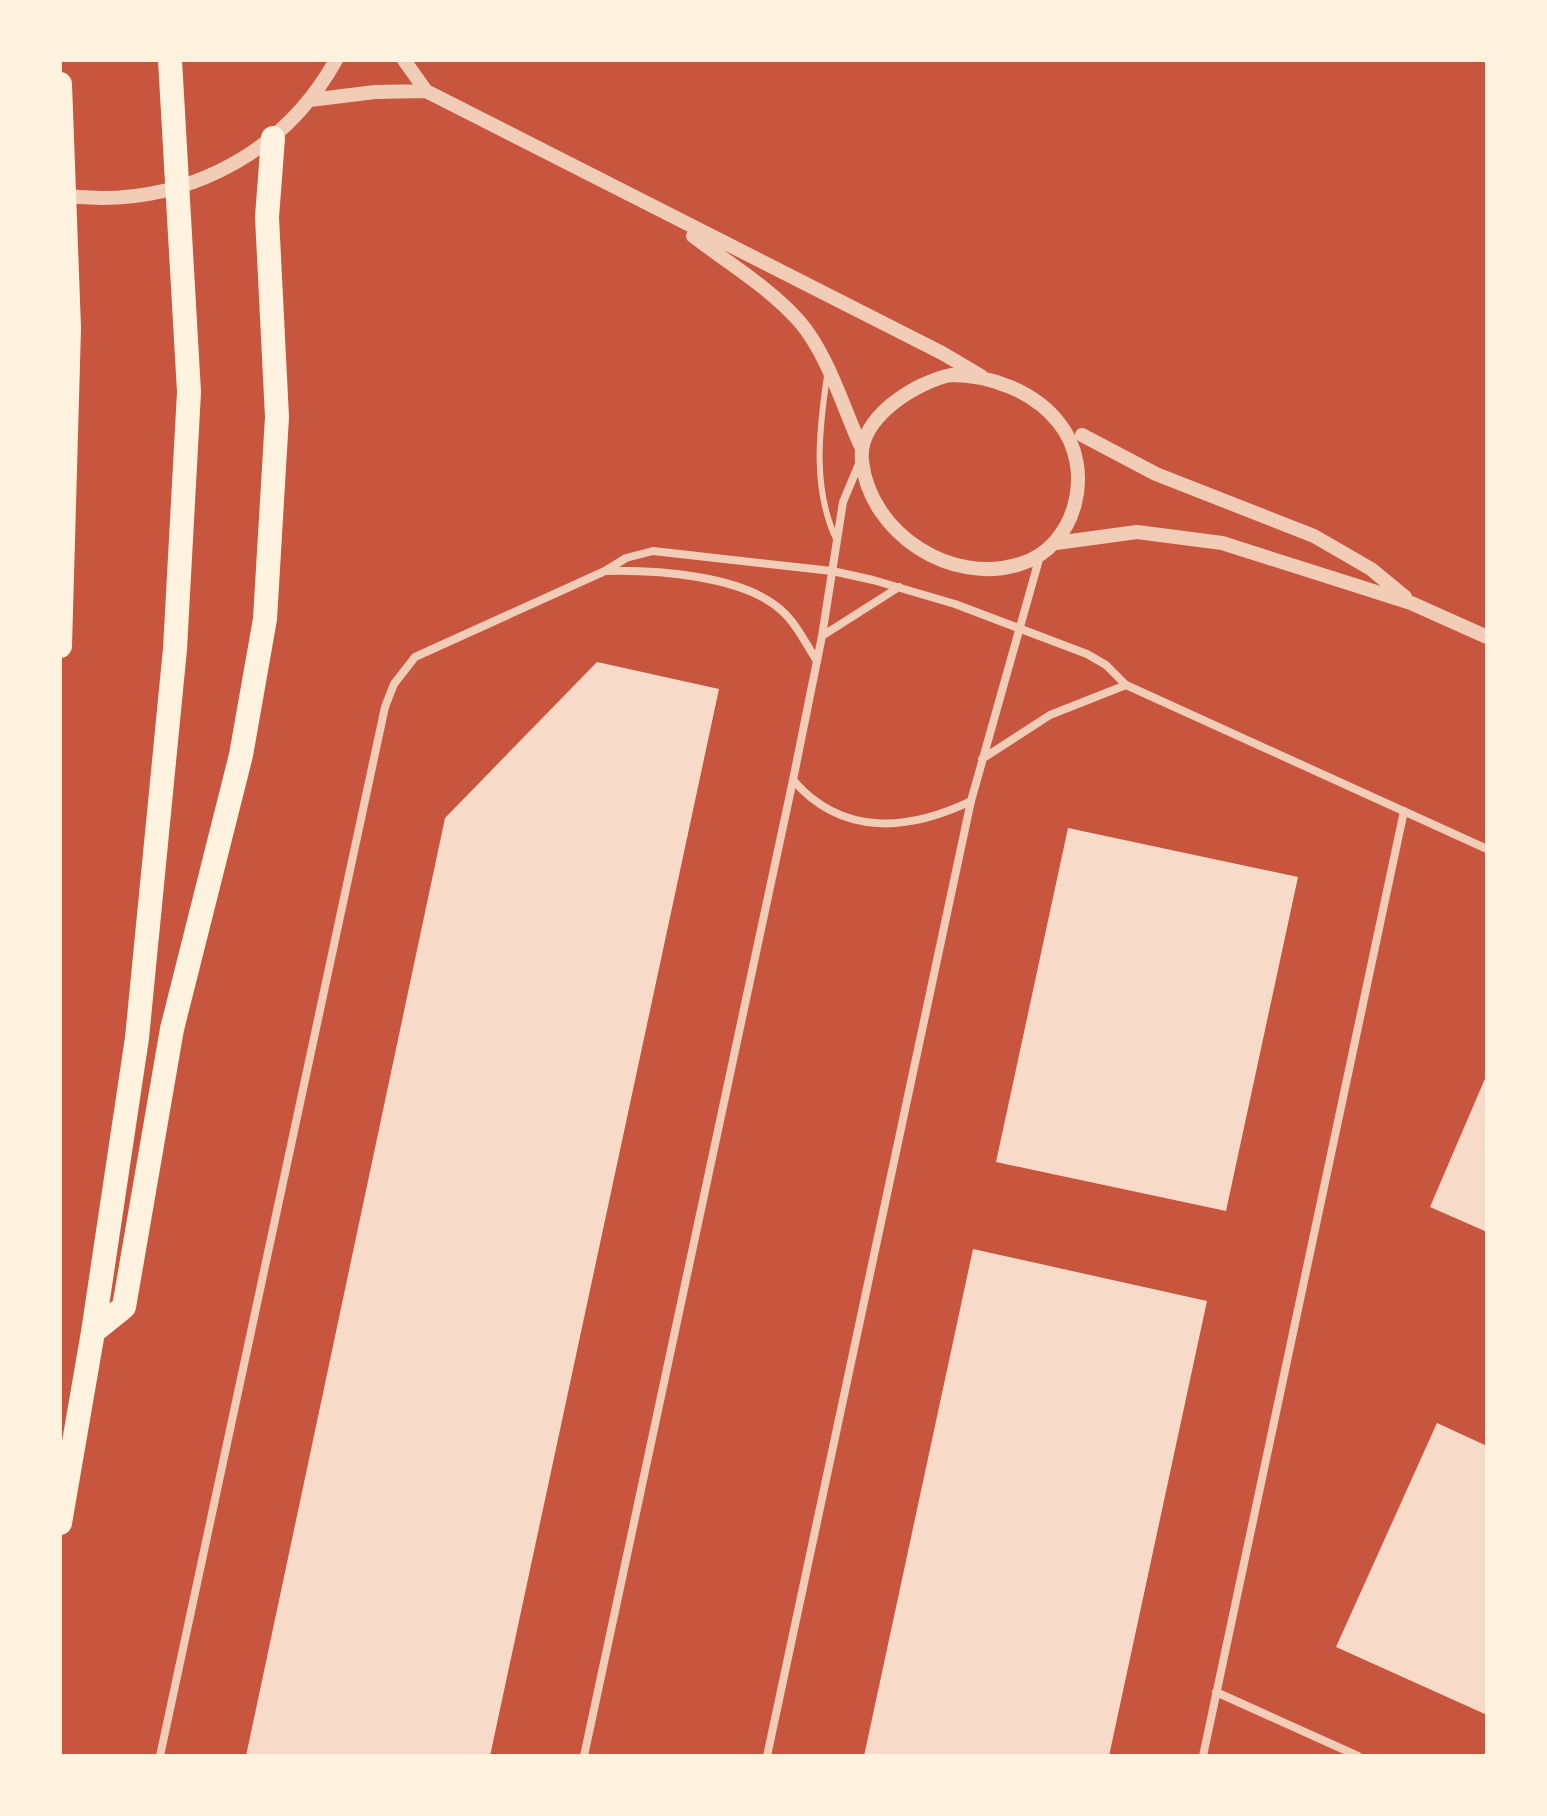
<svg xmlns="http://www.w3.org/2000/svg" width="1547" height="1816" font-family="Ubuntu,sans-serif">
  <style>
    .building { fill: #f7dbc8 }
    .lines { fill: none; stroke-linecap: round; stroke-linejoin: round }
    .service { stroke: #f1ccb7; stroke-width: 6 }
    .minor { stroke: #f1ccb7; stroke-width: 8 }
    .tertiary { stroke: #f1ccb7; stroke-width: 14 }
    .motorway { stroke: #fff3e0; stroke-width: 24 }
  </style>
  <rect width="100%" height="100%" fill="#c8553d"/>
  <path class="building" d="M597,662l122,27 -229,1067h-244l199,-938z
    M1068,828l230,49 -72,334 -230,-49z
    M1487,1074v158l-57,-25z
    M973,1249l234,52 -98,455h-245z
    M1437,1423l50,23v269l-151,-68z"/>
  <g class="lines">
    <path class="service" d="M827,376c-8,55 -15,113 10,165"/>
    <path class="minor" d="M606,571c50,-1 136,4 175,39 15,13 25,34 36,51
      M822,636l77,-49
      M982,759l68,-44 76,-30
      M793,780c49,57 116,51 178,21
      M1216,1692l142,64
      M160,1756l225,-1049 9,-23 21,-27 190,-86 21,-13 27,-7 179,20 41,9 82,24 132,50 19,11 20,20 361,164
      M584,1756l209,-976 29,-144 21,-134 18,-43
      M767,1756l204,-955 69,-245
      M1203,1756l201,-945"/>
    <path class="tertiary" d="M404,60l22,31 516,262 39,23
      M310,100l65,-8 51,-1
      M60,195c113,16 220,-35 276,-135
      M693,236c35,27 77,52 106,85 29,33 45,89 63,128
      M951,375c39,0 83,16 108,48 37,46 18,124 -39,141 -68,22 -150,-30 -158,-103 -5,-43 54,-79 89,-86z
      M1082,435l74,39 158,62 57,33 34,28
      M1056,543l81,-11 85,11 189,60 76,34"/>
    <path class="motorway" d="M60,84l9,244 -9,318
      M93,1332l31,-25 48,-278 69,-274 24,-136 12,-202 -10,-200 6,-79
      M60,1523l33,-191 44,-294 38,-389 14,-257 -19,-332"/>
  </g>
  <rect width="1547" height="1816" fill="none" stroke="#fff3e0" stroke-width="124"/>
</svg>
